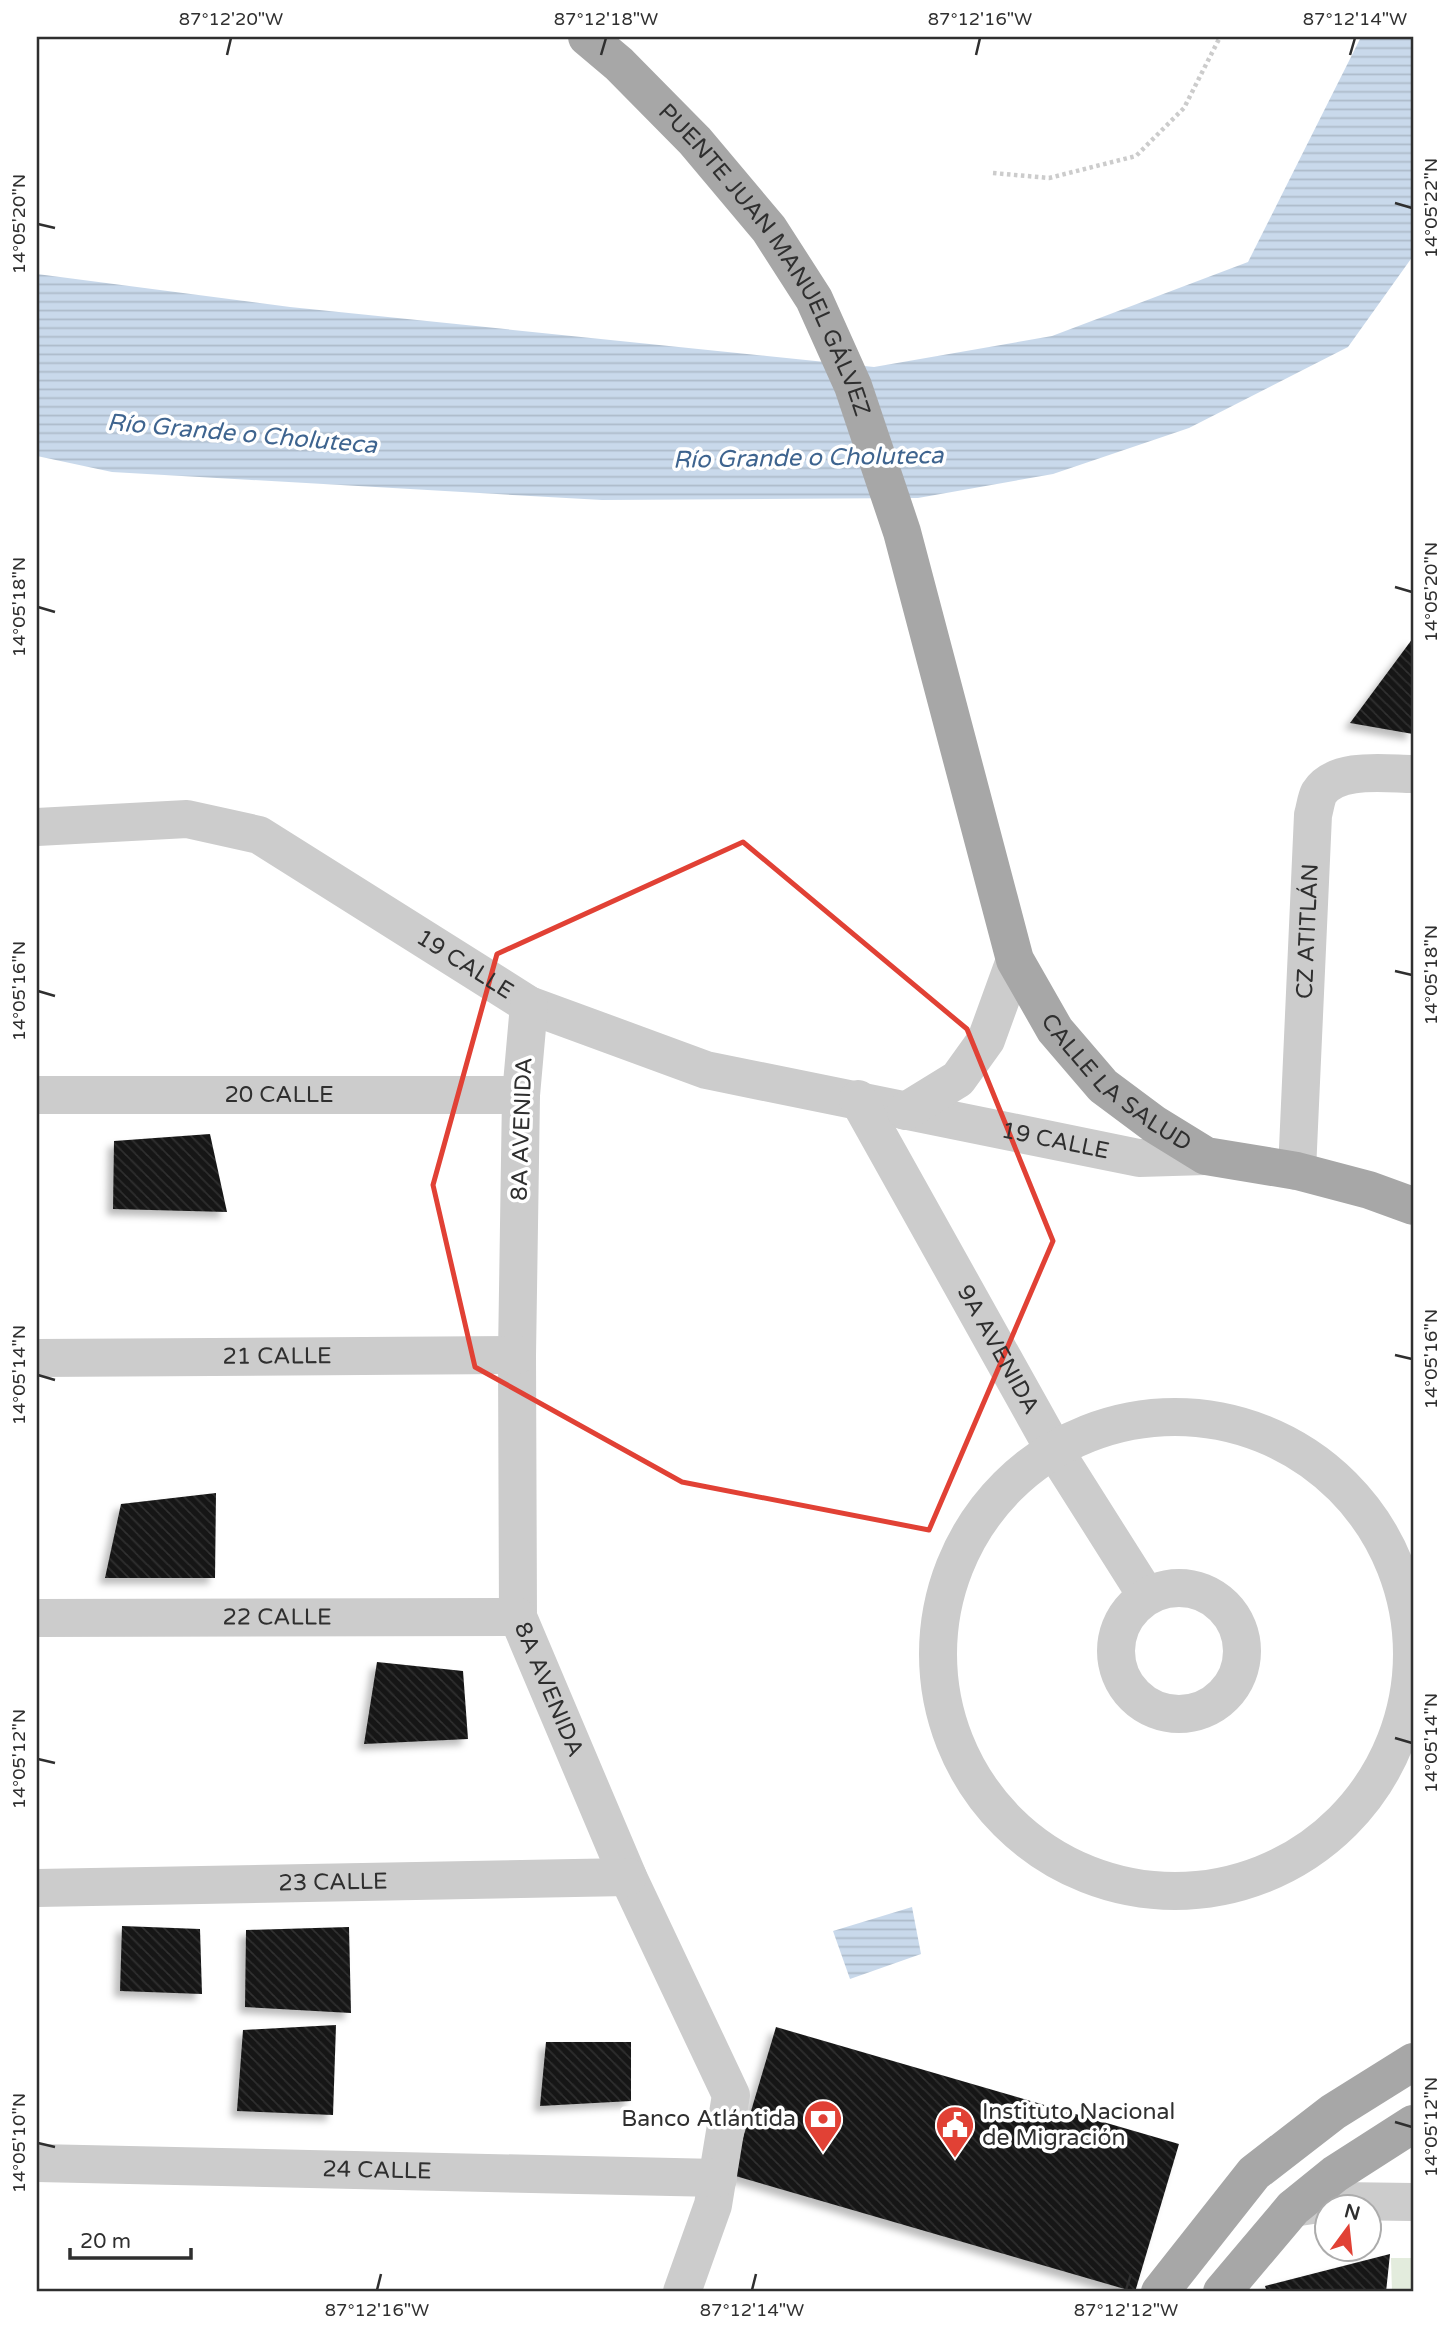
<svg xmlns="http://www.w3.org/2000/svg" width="1450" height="2329" font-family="'Varela Round',sans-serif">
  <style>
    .grass { fill: #e3ecdd }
    .water { fill: url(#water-rules) }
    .building { fill: url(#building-back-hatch); filter: url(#shadow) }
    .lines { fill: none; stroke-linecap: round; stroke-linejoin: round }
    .path { stroke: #ccc; stroke-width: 4.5; stroke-dasharray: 3.5 3.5; stroke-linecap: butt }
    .minor { stroke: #ccc; stroke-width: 38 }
    .major { stroke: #a7a7a7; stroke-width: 38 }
    .marked { fill: none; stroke: #e14135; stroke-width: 5; stroke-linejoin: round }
    .ticks { fill: none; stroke: #2f2f2f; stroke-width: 2.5 }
    .labels { text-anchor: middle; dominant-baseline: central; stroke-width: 7; stroke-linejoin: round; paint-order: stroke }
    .street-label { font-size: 23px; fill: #2f2f2f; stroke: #fff }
    .poi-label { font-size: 23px; fill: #2f2f2f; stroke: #fff; text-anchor: start }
    .water-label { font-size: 24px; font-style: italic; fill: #3e648f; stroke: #fff }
    .neatline { fill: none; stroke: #2f2f2f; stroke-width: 2.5 }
    .ticks-label { font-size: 18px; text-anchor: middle; fill: #2f2f2f }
  </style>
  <defs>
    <pattern id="water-rules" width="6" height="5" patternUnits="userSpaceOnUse" patternTransform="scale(1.75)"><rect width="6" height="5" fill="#c9d9eb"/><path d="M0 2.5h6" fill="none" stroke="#adbbca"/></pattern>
    <pattern id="building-back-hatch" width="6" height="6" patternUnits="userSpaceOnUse" patternTransform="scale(1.75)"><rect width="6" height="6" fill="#161616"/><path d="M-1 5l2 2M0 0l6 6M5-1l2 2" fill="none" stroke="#303030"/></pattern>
    <filter id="shadow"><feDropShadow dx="-6" dy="6" stdDeviation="3.5" flood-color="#0004"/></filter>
  </defs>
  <rect width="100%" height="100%" fill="#fff"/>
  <path class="grass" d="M1391,2258h22v34h-21z"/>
  <path class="water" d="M1361,37h52v219l-65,91 -159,81 -136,46 -135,24 -316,2 -490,-28 -75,-16v-182l253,33 584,60 178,-31 196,-74z
    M912,1907l9,47 -71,25 -17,-48z"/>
  <path class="building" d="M1413,638v96l-63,-11z
    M210,1134l17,78 -114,-3 1,-68z
    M216,1493l-1,85h-110l16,-74z
    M377,1662l86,9 5,68 -104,5z
    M122,1926l78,3 2,65 -82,-3z
    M349,1927l2,86 -106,-6 1,-77z
    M336,2025l-3,90 -96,-4 6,-81z
    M776,2027l403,117 -44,148 -403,-117z
    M546,2042h85v59l-91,5z
    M1390,2254l-4,38h-119l-2,-6z"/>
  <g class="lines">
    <path class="path" d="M993,173l56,5 87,-22 48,-48 36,-71"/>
    <g class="minor">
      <path id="s1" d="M37,827l150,-8 72,16 270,170 177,65 433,88 67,-2"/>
      <path id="s2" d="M529,1005l-8,90 -4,260 1,262 110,260 103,218 -18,110 -31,87"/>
      <path id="s3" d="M37,1095h484"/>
      <path id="s4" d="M858,1099l195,349 93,147"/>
      <path d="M906,1111l52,-32 28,-39 29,-80"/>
      <path id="s5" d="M1297,1171l16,-356c2,-7 3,-16 6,-22 17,-27 68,-19 94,-19"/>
      <path id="s6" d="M37,1358l480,-3"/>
      <circle cx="1175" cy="1654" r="237"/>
      <circle cx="1179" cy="1651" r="63"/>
      <path id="s7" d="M37,1618l481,-1"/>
      <path id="s8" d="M37,1888l591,-11"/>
      <path id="s9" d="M37,2163l681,15"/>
      <path d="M1293,2208l45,-7 75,1"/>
    </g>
    <g class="major">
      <path id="s10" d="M587,37l32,27 76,77 74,88 45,70 39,87 49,146 113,428 40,70 48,56 51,38 52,32 91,15 72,19 44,16"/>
      <path d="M1160,2292l94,-119 79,-61 80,-50"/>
      <path d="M1222,2292l71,-84 42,-34 78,-50"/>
    </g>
  </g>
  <path class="marked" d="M743,842l224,187 86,212 -124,289 -247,-48 -207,-115 -42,-182 64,-231z"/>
  <path class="ticks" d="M227,55l4,-17M601,55l5,-17M976,55l4,-17M1350,55l5,-17M1395,203l17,5M38,224l17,4M1395,587l17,5M38,607l17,5M1395,971l17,4M38,991l17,5M1395,1355l17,4M38,1375l17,5M1395,1738l17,5M38,1759l17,4M1395,2122l17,5M38,2143l17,4M377,2290l4,-16M752,2290l4,-16M1126,2290l5,-16"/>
  <defs>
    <g id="bank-pin" transform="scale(2.0125)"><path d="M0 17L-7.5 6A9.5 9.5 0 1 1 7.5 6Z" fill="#e14135" stroke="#fff"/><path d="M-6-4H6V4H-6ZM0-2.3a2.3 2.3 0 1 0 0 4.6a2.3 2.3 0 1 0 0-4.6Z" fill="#fff"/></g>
    <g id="civic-pin" transform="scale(2.0125)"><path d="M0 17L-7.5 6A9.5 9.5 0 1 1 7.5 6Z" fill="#e14135" stroke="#fff"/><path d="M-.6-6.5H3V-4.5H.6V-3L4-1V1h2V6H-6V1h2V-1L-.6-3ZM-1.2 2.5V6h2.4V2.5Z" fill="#fff"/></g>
  </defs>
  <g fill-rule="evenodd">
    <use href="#bank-pin" x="823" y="2119"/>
    <use href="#civic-pin" x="955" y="2125"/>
  </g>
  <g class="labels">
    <g class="street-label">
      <text stroke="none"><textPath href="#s10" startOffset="289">PUENTE JUAN MANUEL GÁLVEZ</textPath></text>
      <text stroke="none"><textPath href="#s5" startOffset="240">CZ ATITLÁN</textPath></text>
      <text stroke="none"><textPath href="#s1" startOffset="467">19 CALLE</textPath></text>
      <text stroke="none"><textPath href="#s10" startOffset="1202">CALLE LA SALUD</textPath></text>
      <text stroke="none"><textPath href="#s3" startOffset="242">20 CALLE</textPath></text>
      <text transform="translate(522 1129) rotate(-88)">8A AVENIDA</text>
      <text stroke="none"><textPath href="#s1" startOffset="1088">19 CALLE</textPath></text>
      <text stroke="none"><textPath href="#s4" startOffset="287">9A AVENIDA</textPath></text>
      <text stroke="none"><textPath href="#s6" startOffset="240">21 CALLE</textPath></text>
      <text stroke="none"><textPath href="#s7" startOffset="240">22 CALLE</textPath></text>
      <text stroke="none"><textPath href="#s2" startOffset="691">8A AVENIDA</textPath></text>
      <text stroke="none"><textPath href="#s8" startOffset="296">23 CALLE</textPath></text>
      <text stroke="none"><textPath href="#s9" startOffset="340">24 CALLE</textPath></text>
    </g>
    <g class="poi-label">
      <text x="982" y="2112">Instituto Nacional<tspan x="982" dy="26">de Migración</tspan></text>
      <text x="796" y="2119" text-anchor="end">Banco Atlántida</text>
    </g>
    <g class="water-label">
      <text transform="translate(242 434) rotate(5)">Río Grande o Choluteca</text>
      <text transform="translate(808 458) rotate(-1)">Río Grande o Choluteca</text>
    </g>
  </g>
  <rect width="1450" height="2329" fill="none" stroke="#ffffff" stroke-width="77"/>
  <g transform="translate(1348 2228) rotate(15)"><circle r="33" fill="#ffffff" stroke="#acacac" stroke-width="2"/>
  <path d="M0-5L12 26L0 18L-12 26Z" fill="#e14135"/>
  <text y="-10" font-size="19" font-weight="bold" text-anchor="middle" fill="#2f2f2f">N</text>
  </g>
  <path d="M70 2248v10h121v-10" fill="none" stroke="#2f2f2f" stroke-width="3.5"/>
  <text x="80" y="2248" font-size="21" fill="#2f2f2f" stroke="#ffffff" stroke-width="5" paint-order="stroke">20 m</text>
  <rect x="38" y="38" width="1374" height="2252" class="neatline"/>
  <g class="ticks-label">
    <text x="231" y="25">87°12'20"W</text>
    <text x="606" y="25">87°12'18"W</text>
    <text x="980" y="25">87°12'16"W</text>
    <text x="1355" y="25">87°12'14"W</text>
    <text transform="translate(1431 208) rotate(-90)" y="6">14°05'22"N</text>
    <text transform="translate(19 224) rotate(-90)" y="6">14°05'20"N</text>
    <text transform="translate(1431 592) rotate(-90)" y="6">14°05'20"N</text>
    <text transform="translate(19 607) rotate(-90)" y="6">14°05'18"N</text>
    <text transform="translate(1431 975) rotate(-90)" y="6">14°05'18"N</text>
    <text transform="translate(19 991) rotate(-90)" y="6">14°05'16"N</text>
    <text transform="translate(1431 1359) rotate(-90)" y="6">14°05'16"N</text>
    <text transform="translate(19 1375) rotate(-90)" y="6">14°05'14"N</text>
    <text transform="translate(1431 1743) rotate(-90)" y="6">14°05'14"N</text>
    <text transform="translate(19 1759) rotate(-90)" y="6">14°05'12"N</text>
    <text transform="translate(1431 2127) rotate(-90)" y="6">14°05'12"N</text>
    <text transform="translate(19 2143) rotate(-90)" y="6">14°05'10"N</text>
    <text x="377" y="2316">87°12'16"W</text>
    <text x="752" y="2316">87°12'14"W</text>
    <text x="1126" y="2316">87°12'12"W</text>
  </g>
</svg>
